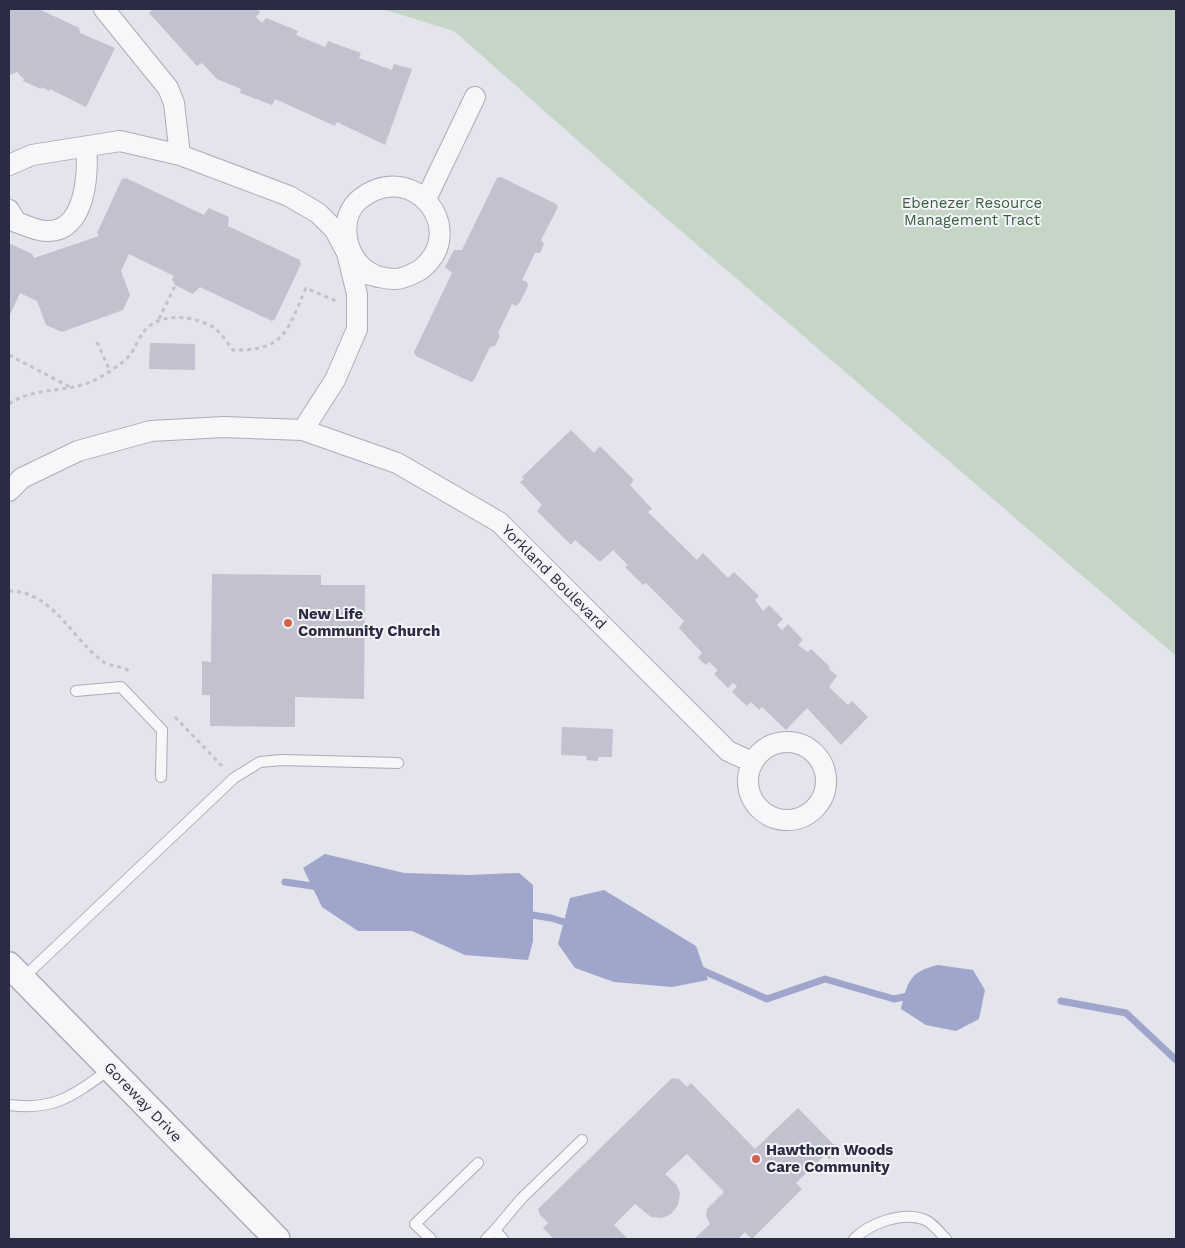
<svg xmlns="http://www.w3.org/2000/svg" width="1185" height="1248" font-family="'Work Sans',sans-serif">
  <style>
    .green { fill: #c5d6c6 }
    .water { fill: #9fa5cb }
    .lines { fill: none; stroke-linecap: round; stroke-linejoin: round }
    .stream { stroke: #9fa5cb; stroke-width: 7 }
    .building { fill: #c1c1cf }
    .service-casing { stroke: #acacba; stroke-width: 12 }
    .minor-casing { stroke: #acacba; stroke-width: 22 }
    .tertiary-casing { stroke: #acacba; stroke-width: 28 }
    .path { stroke: #c2c2cb; stroke-width: 3; stroke-dasharray: 4 4; stroke-linecap: butt }
    .service { stroke: #f7f7fa; stroke-width: 10 }
    .minor { stroke: #f7f7fa; stroke-width: 20 }
    .tertiary { stroke: #f7f7fa; stroke-width: 25 }
    .poi-dot { fill: #d0644a; stroke: #f4f4f9; stroke-width: 2 }
    .labels { text-anchor: middle; dominant-baseline: central; stroke-width: 4; stroke-linejoin: round; paint-order: stroke }
    .park-label { font-size: 15px; fill: #38603f; stroke: #f4f4f9 }
    .street-label { font-size: 15px; fill: #2b2b44; stroke: #f4f4f9 }
    .poi-label { font-size: 15px; font-weight: bold; fill: #2b2b44; stroke: #f4f4f9; text-anchor: start }
  </style>
  <rect width="100%" height="100%" fill="#e4e4ec"/>
  <path class="green" d="M382,9h794v647l-530,-455 -192,-170z"/>
  <path class="water" d="M325,854l79,19 66,2 49,-2 14,12v56l-5,19 -63,-5 -53,-24h-54l-36,-24 -19,-39z
    M604,890l92,56 12,34 -36,7 -58,-5 -39,-14 -17,-24 12,-46z
    M938,965l35,5 12,20 -6,29 -23,12 -30,-6 -25,-16c7,-28 8,-37 37,-44z"/>
  <g class="lines">
    <path class="stream" d="M285,882l34,5
      M526,914l25,4 20,6
      M697,968l70,31 58,-20 69,20 19,-4
      M1061,1001l65,12 50,47"/>
  </g>
  <path class="building" d="M9,9h30l40,19 1,5 35,15 -29,59 -36,-18 -1,2 -8,-4v2l-18,-8 1,-2 -7,-7 -8,3z
    M153,9h104l3,3 -4,5 6,6 4,-5 32,13 -2,4 29,12 3,-6 33,12 -2,5 33,12 2,-6 18,5 -27,76 -48,-23 -2,4 -60,-27 -3,6 -32,-12 1,-4 -24,-10 -15,-16 -5,3 -48,-53z
    M501,177l55,27 2,3 -17,33 3,4 -4,9h-5l-13,27 5,2 1,4 -8,16 -4,4 -4,-2 -14,29 2,3 -5,10 -5,1 -16,33 -3,2 -55,-26 -2,-4 38,-79 -7,-6 9,-17h8l35,-72z
    M126,178l78,37 5,-7 20,9 -1,9 72,34 1,4 -26,55 -3,2 -72,-34 -7,7 -18,-9 -3,-6 2,-3 -45,-22 -8,17 9,24 -7,15 -61,22 -16,-7 -9,-24 -17,-8 -11,24v-74l23,11 2,4 65,-22 -2,-3 25,-54z
    M150,343l45,1v26l-46,-1z
    M571,430l23,23 6,-7 34,34 -4,5 22,24 -4,3 49,48 6,-7 25,25 6,-6 25,24 -4,4 8,11 6,-6 14,14 -6,6 5,5 6,-6 15,16 -5,5 10,7 3,-3 19,18 -1,2 8,7 -8,11 19,18 4,-4 16,16 -27,28 -34,-37 -21,22 -24,-23 -3,3 -8,-8 -4,4 -15,-14 5,-6 -4,-3 -5,5 -14,-14 4,-4 -9,-8 -3,3 -8,-7 4,-5 -23,-25 5,-7 -38,-38 -3,2 -18,-18 3,-2 -15,-15 -13,12 -25,-22 -4,5 -34,-34 5,-6 -22,-23 4,-3 -2,-2z
    M212,574l109,1v10h44l-1,114 -69,-2v30l-85,-1v-31h-8v-34l9,1z
    M562,727l51,2 -1,28h-14v4l-12,-1 1,-4 -26,-1z
    M672,1078l7,1 8,8 4,-4 64,66 43,-41 40,41 -1,4 -8,6 -4,-4 -29,28 6,6 -50,50 -7,-7 -7,7h-44l16,-15 -4,-8 1,-7 17,-17 -37,-38 -22,20 11,10 4,9 -2,12 -7,9 -9,4 -11,-1 -16,-13 -21,21 14,14h-74l-11,-11 5,-5 -8,-8 -2,-6z"/>
  <g class="lines">
    <g class="service-casing">
      <path id="service" d="M76,691l45,-4 41,43 -1,47
        M23,978l211,-200 26,-16 22,-2 116,3
        M9,1105c46,6 65,-10 101,-36
        M495,1230l26,-31 61,-59
        M431,1239l-16,-15 63,-61
        M486,1239l9,-9 8,9
        M854,1239c16,-16 47,-27 69,-20 8,2 17,14 23,20"/>
    </g>
    <g class="minor-casing">
      <path id="minor" d="M104,9l64,79 6,15 6,52
        M9,165l23,-10 88,-14 60,14 109,41 29,17 17,17 12,23 10,41v35l-22,51 -32,50
        M426,199l49,-102
        M9,210l7,12c9,3 20,9 30,9 39,3 43,-57 40,-84
        M351,269c14,4 29,10 44,10 9,0 18,-5 25,-9 51,-39 -7,-113 -60,-71 -21,17 -16,51 2,68 4,4 11,7 16,10
        M9,491l13,-13 56,-27 73,-20 73,-4 79,3 94,33 102,59 229,229 24,11
        M748 781a39 39 0 1 1 78 0a39 39 0 1 1-78 0Z"/>
    </g>
    <g class="tertiary-casing">
      <path id="tertiary" d="M9,965l268,274"/>
    </g>
    <path class="path" d="M159,319l16,-33
      M97,342l13,29
      M9,355l61,32
      M9,404c24,-17 57,-11 84,-23 12,-6 28,-16 37,-26 6,-8 9,-19 16,-26 16,-17 48,-13 67,-2 8,5 14,16 20,23 53,1 54,-20 73,-62l30,13
      M9,591c43,0 62,46 93,70 8,6 21,5 29,11
      M175,717l48,50"/>
    <use href="#service" class="service"/>
    <use href="#minor" class="minor"/>
    <use href="#tertiary" class="tertiary"/>
  </g>
  <g class="poi-dot">
    <circle cx="288" cy="623" r="5"/>
    <circle cx="756" cy="1159" r="5"/>
  </g>
  <g class="labels">
    <g class="park-label">
      <text x="972" y="203">Ebenezer Resource<tspan x="972" dy="17">Management Tract</tspan></text>
    </g>
    <g class="street-label">
      <text transform="translate(554 577) rotate(45)">Yorkland Boulevard</text>
      <text transform="translate(143 1102) rotate(46)">Goreway Drive</text>
    </g>
    <g class="poi-label">
      <text x="298" y="614">New Life<tspan x="298" dy="17">Community Church</tspan></text>
      <text x="766" y="1150">Hawthorn Woods<tspan x="766" dy="17">Care Community</tspan></text>
    </g>
  </g>
  <rect width="1185" height="1248" fill="none" stroke="#2b2b44" stroke-width="20"/>
</svg>
